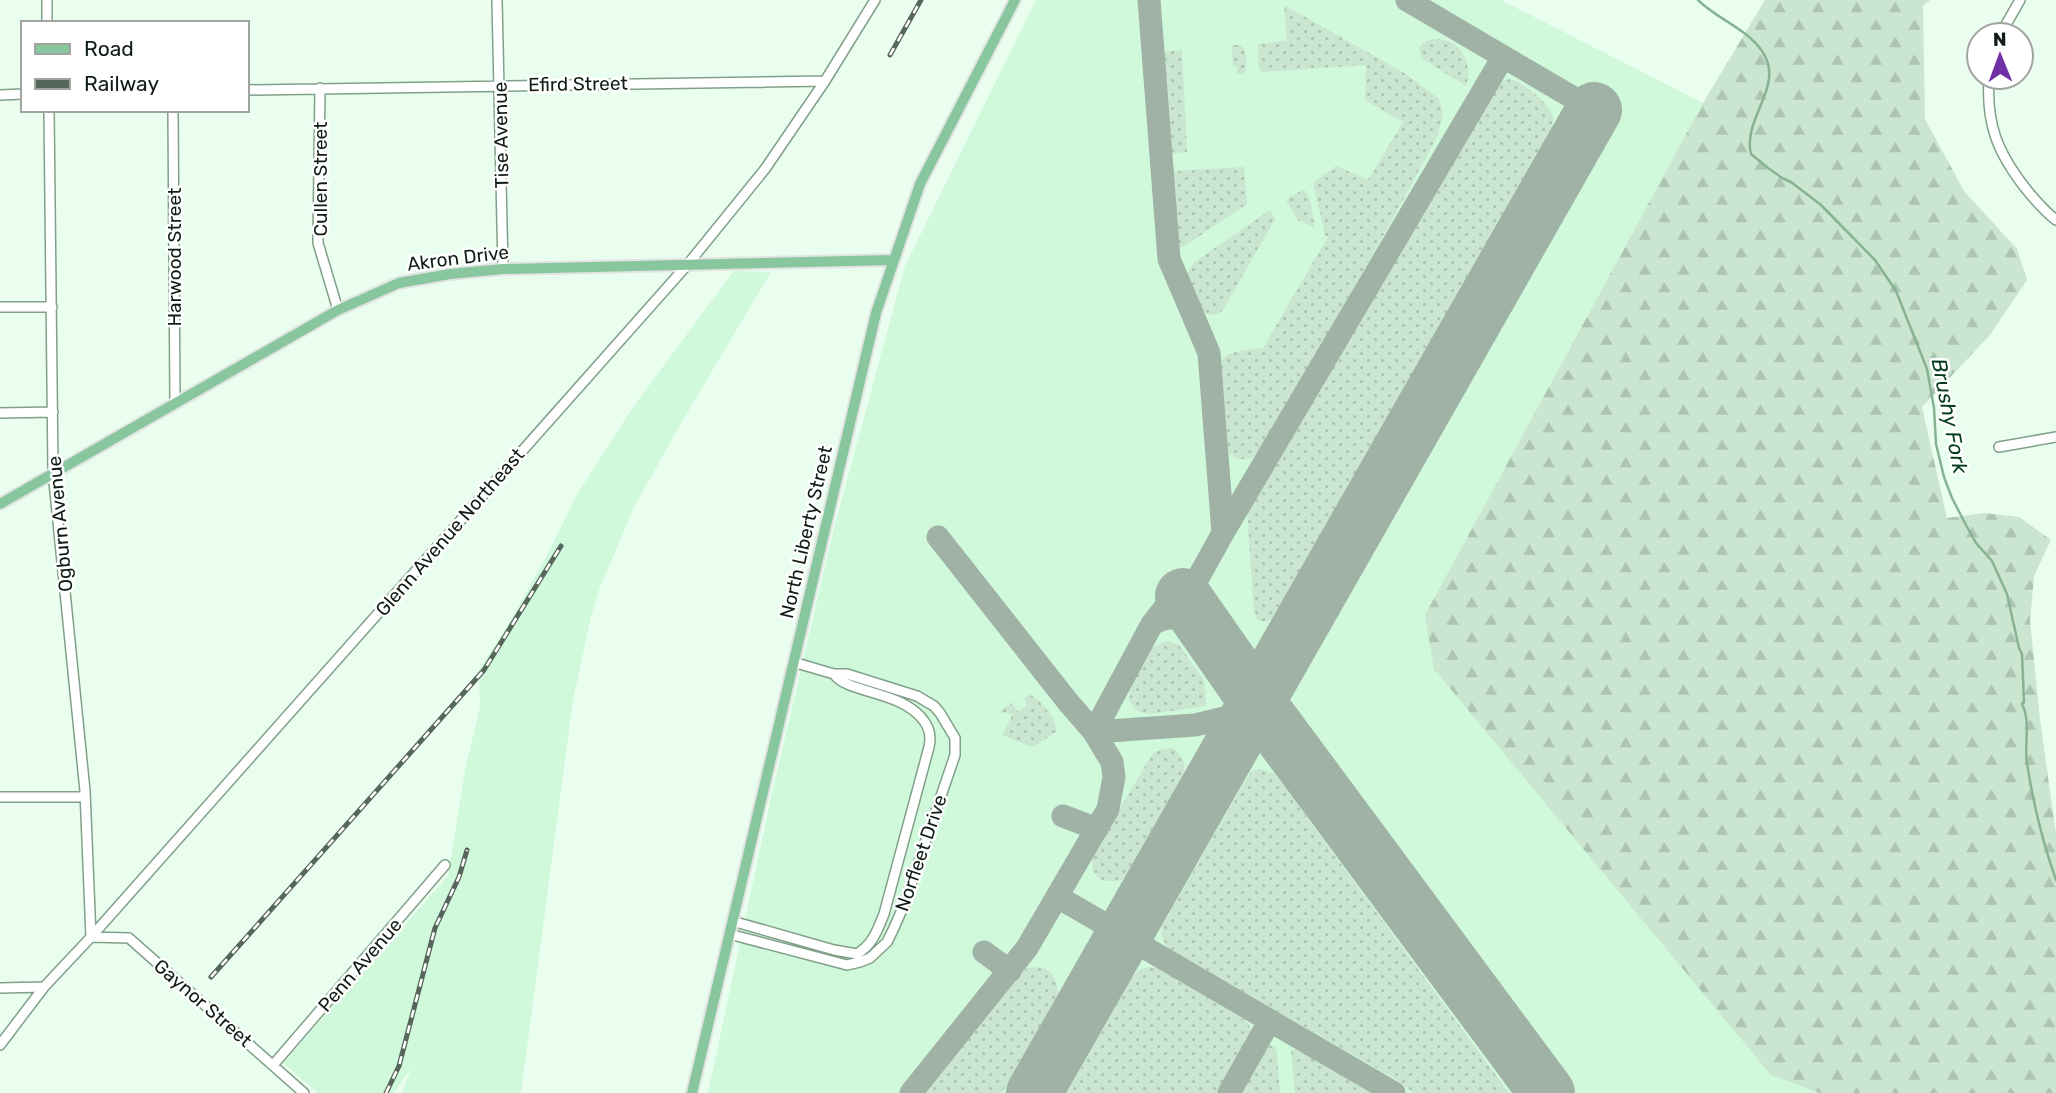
<svg xmlns="http://www.w3.org/2000/svg" width="2056" height="1093" font-family="Rubik,sans-serif">
  <style>
    .built { fill: #d0f8da }
    .grass { fill: url(#grass-dots) }
    .forest { fill: url(#forest-firs) }
    .lines { fill: none; stroke-linecap: round; stroke-linejoin: round }
    .stream { stroke: #87b392; stroke-width: 2.5 }
    .taxiway { stroke: #a0b2a5; stroke-width: 23 }
    .runway { stroke: #a0b2a5; stroke-width: 56 }
    .minor-casing { stroke: #81a089; stroke-width: 12 }
    .major-casing { stroke: #e2e4e3; stroke-width: 14 }
    .minor { stroke: #fff; stroke-width: 9 }
    .major { stroke: #88c69e; stroke-width: 10 }
    .rail-casing { stroke: #57665b; stroke-width: 5 }
    .rail { stroke: #fff; stroke-width: 2.5; stroke-dasharray: 8; stroke-linecap: butt }
    .labels { text-anchor: middle; dominant-baseline: central; stroke-width: 5; stroke-linejoin: round; paint-order: stroke }
    .street-label { font-size: 19px; fill: #101c13; stroke: #fff }
    .water-label { font-size: 21px; font-style: italic; fill: #043b1b; stroke: #fff }
  </style>
  <defs>
    <pattern id="grass-dots" width="8" height="8" patternUnits="userSpaceOnUse" patternTransform="scale(1.75)"><rect width="8" height="8" fill="#cae5d0"/><path d="M2 2h.1M6 6h.1" fill="none" stroke="#acc4b2" stroke-width="1.8" stroke-linecap="round"/></pattern>
    <pattern id="forest-firs" width="22" height="20" patternUnits="userSpaceOnUse" patternTransform="scale(1.75)"><rect width="22" height="20" fill="#cae5d0"/><path d="M5 1l3.5 6h-7zM16 11l3.5 6h-7z" fill="#acc4b2"/></pattern>
  </defs>
  <rect width="100%" height="100%" fill="#eafeef"/>
  <path class="built" d="M1036,0h465l202,103 -278,512 517,478h-1234l63,-295 62,-266 72,-266z
    M734,271l37,1 -91,153 -46,82 -35,83 -8,26 -18,84 -52,393h-119l9,-25 -17,25h-76l-35,-30 165,-187 17,-106 15,-63 -1,-37 33,-52 41,-74 23,-48 57,-89z"/>
  <path class="grass" d="M1284,5l122,69 33,25 4,15 -5,21 -37,69 -138,243c-14,19 -34,15 -41,-7l-6,-69c7,-22 27,-20 47,-23l65,-111 -3,-2 -12,-52 23,-17 32,14 35,-58 -38,-22 1,-35 -104,7 -3,-3 -1,-25 29,-3z
    M1432,39c4,0 8,0 12,1 20,4 29,30 22,46l-45,-28 -2,-10 4,-5z
    M1232,45h10c5,8 6,20 2,29h-7v-8h-4z
    M1182,50l5,102 -20,2 -6,-102z
    M1510,79c13,3 41,25 43,39 1,4 -1,8 -1,12l-268,470 -13,20 -8,2 -6,-3 -3,-9 -7,-99 239,-415 14,-15z
    M1244,167l3,37 -61,41 -7,3 -3,-1 -6,-71 4,-5z
    M1304,189l6,11 5,28 -17,-8 -12,-20z
    M1270,210l5,9 -52,91c-23,18 -31,-19 -37,-34l7,-13z
    M1167,641l12,4 25,35 2,26 -55,8 -14,-3 -8,-11 2,-14 22,-39z
    M1031,694l4,5h2c9,10 19,18 19,33l-23,15 -31,-12 11,-21 -13,-2 11,-9 8,9 9,-8 -4,-5z
    M1173,748c9,9 14,14 10,27l-59,103 -5,3h-16c-10,-7 -13,-15 -10,-27l60,-101 10,-4z
    M1260,769l15,5 234,319h-96l-16,-13 -230,-132 -6,-14 1,-8 85,-148 5,-7z
    M1041,967c13,4 16,15 17,27l-56,99h-82l100,-118 7,-7z
    M1148,967l9,1 88,52c5,6 8,10 6,18l-30,55h-154l66,-117 7,-6z
    M1269,1045l7,2 4,46h-44l25,-42 4,-5z
    M1298,1049l72,44h-75l-4,-43z"/>
  <path class="forest" d="M1765,0h165l-7,6 2,113 39,72 53,58 10,31 -37,55 -68,72 25,111 37,-5 35,4 32,23 -17,36 -4,45 10,98 16,115v259h-236l-49,-18 -337,-406 -9,-54 278,-512z"/>
  <g class="lines">
    <path class="stream" d="M1698,0c19,19 48,28 64,51 24,35 -20,67 -11,103l17,14 14,10 9,4 30,23 54,55 21,31 31,78 7,39 2,36 8,33 8,21 14,27 10,18 16,18 15,33 12,54 3,6 2,48 -2,2c9,17 2,41 5,59 6,40 16,80 29,117"/>
    <path class="taxiway" d="M1149,0l20,259 40,94 14,180
      M1407,0l187,110
      M938,537l130,165 26,30 101,-7 38,-9 24,-14
      M1152,624c21,-12 35,-5 55,5
      M1219,723c37,-3 52,13 80,33
      M1063,816l34,13
      M1058,897l336,196
      M984,952l26,19
      M911,1093l116,-145 81,-139 6,-32 -2,-15 -18,-30 58,-108 11,-14 30,-23 30,-54 280,-476
      M1229,1093l40,-71"/>
    <path class="runway" d="M1183,596l74,106 290,391
      M1034,1093l560,-983"/>
    <g class="minor-casing">
      <path id="minor" d="M47,0v23
        M497,0l6,269
        M2000,35l20,-35
        M1989,77c-3,47 8,75 37,112 9,11 18,22 30,31
        M320,88l-2,155 20,67
        M247,90l578,-9
        M0,95l23,-1
        M49,110l4,362 32,319 6,146 38,1 175,155
        M173,110l2,293
        M0,307h52
        M0,413l53,-1
        M1999,447l57,-10
        M0,797h85
        M732,921l102,29 23,4c16,-10 20,-23 27,-40l45,-167c2,-9 1,-18 -5,-26 -22,-31 -77,-27 -90,-47
        M729,934l118,31 13,-3 10,-4 17,-16 6,-12 11,-25 51,-150v-17l-15,-25 -6,-7 -17,-10 -70,-22h-13l-41,-12
        M0,988l44,-1
        M0,1045l44,-58 47,-50 597,-673 77,-95 60,-88 50,-81
        M274,1064l171,-199"/>
    </g>
    <g class="major-casing">
      <path id="major" d="M0,504l338,-194 61,-27 51,-9 53,-5 390,-9
        M692,1093l184,-780 44,-129 95,-184"/>
    </g>
    <use href="#minor" class="minor"/>
    <use href="#major" class="major"/>
    <g class="rail-casing">
      <path id="rail" d="M890,55l31,-55
        M211,977l273,-307 77,-124
        M386,1093l13,-27 36,-138 24,-51 8,-27"/>
    </g>
    <use href="#rail" class="rail"/>
  </g>
  <g class="labels">
    <g class="street-label">
      <text transform="translate(578 84) rotate(-1)">Efird Street</text>
      <text transform="translate(501 135) rotate(-91)">Tise Avenue</text>
      <text transform="translate(320 179) rotate(-90)">Cullen Street</text>
      <text transform="translate(174 257) rotate(-90)">Harwood Street</text>
      <text transform="translate(458 258) rotate(-7)">Akron Drive</text>
      <text transform="translate(60 524) rotate(-95)">Ogburn Avenue</text>
      <text transform="translate(450 532) rotate(-49)">Glenn Avenue Northeast</text>
      <text transform="translate(806 532) rotate(-77)">North Liberty Street</text>
      <text transform="translate(921 853) rotate(-71)">Norfleet Drive</text>
      <text transform="translate(360 965) rotate(-49)">Penn Avenue</text>
      <text transform="translate(203 1003) rotate(41)">Gaynor Street</text>
    </g>
    <g class="water-label">
      <text transform="translate(1950 416) rotate(79)">Brushy Fork</text>
    </g>
  </g>
  <rect x="21" y="21" width="228" height="91" fill="#ffffff" stroke="#9fa4a1" stroke-width="2"/>
  <rect x="35" y="44" width="35" height="10" fill="#88c69e" stroke="#9fa4a1" stroke-width="2"/>
  <text x="84" y="56" font-size="21" fill="#101c13">Road</text>
  <rect x="35" y="79" width="35" height="10" fill="#57665b" stroke="#9fa4a1" stroke-width="2"/>
  <text x="84" y="91" font-size="21" fill="#101c13">Railway</text>
  <g transform="translate(2000 56) rotate(359)"><circle r="33" fill="#ffffff" stroke="#9fa4a1" stroke-width="2"/>
  <path d="M0-5L12 26L0 18L-12 26Z" fill="#6f30a5"/>
  <text y="-10" font-size="19" font-weight="bold" text-anchor="middle" fill="#101c13">N</text>
  </g>
</svg>
